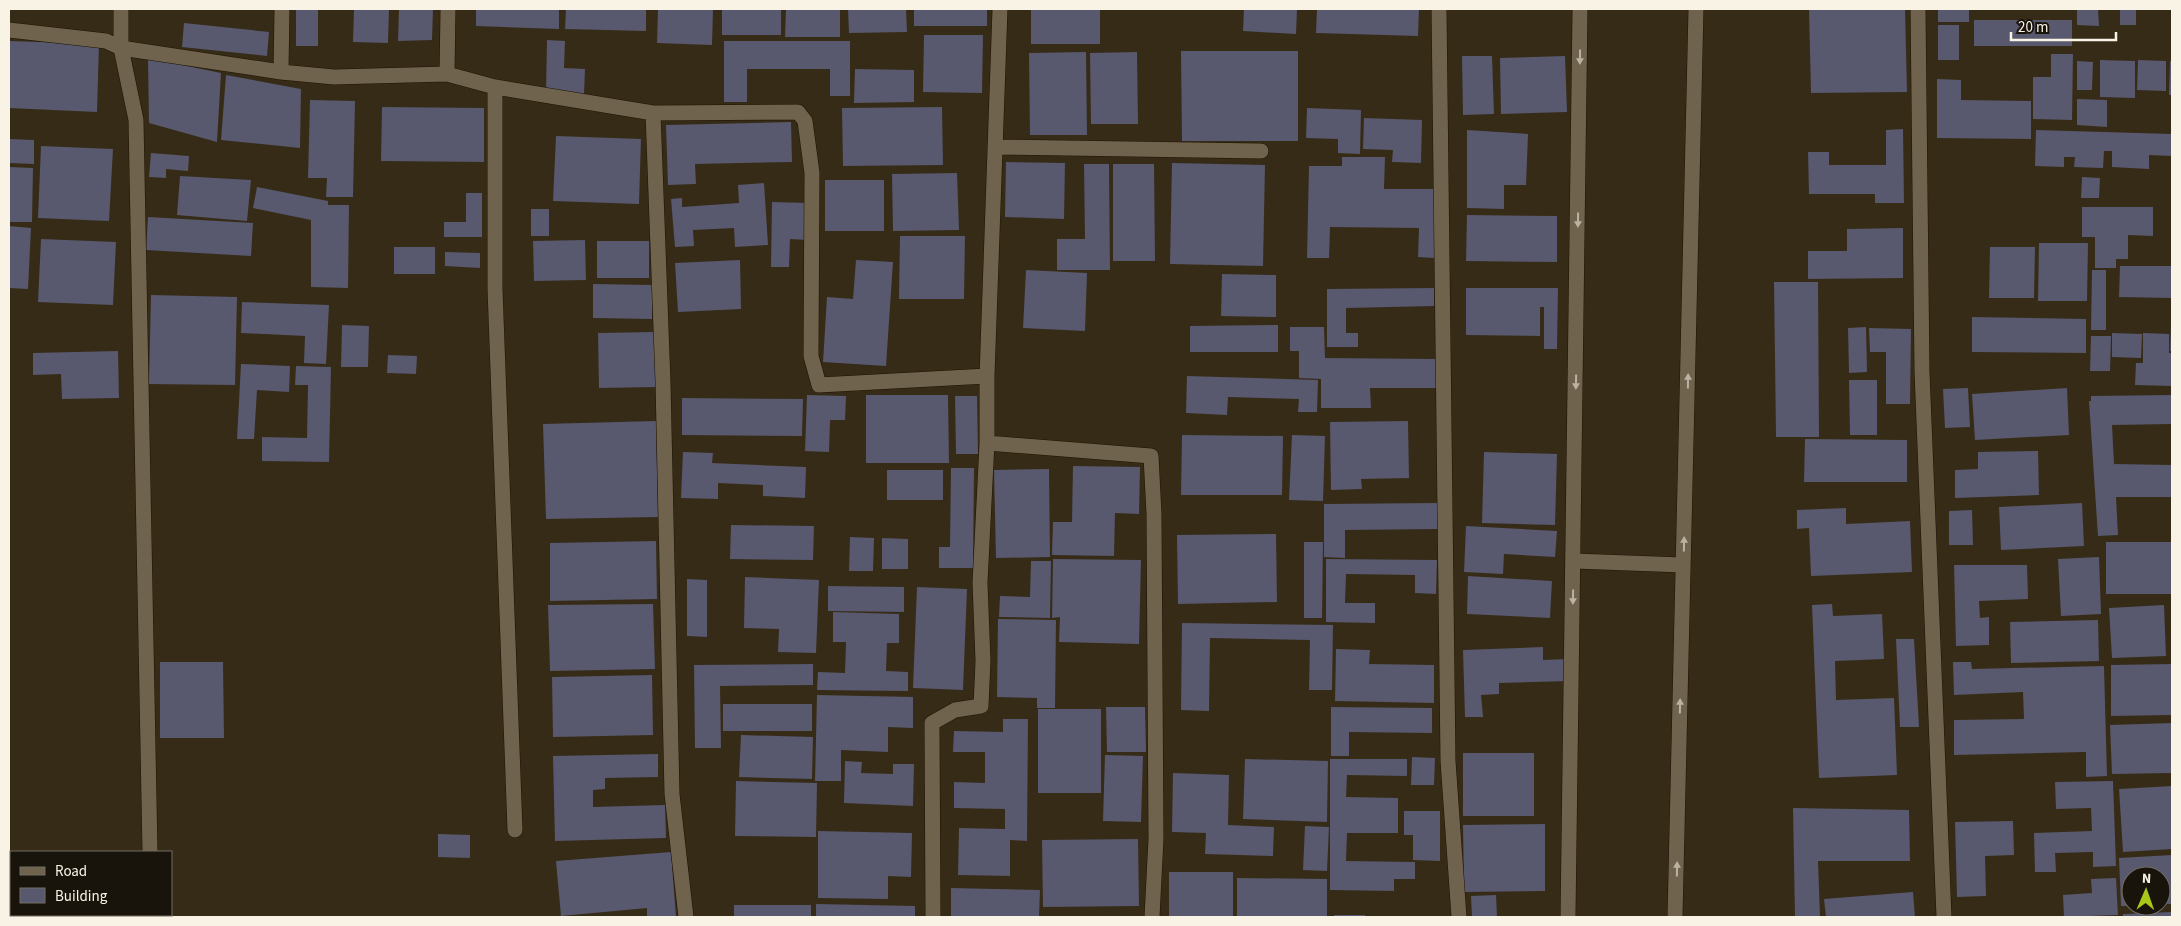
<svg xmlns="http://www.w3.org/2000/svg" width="2181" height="926" font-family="'Source Sans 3',sans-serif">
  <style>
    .building { fill: #58586e }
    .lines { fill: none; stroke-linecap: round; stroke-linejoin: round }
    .street-casing { stroke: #1d1302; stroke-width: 16 }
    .secondary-casing { stroke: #1d1302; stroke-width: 16 }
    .street { stroke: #6f634d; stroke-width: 15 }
    .secondary { stroke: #6f634d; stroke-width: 15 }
    .oneway { fill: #bbb2a1 }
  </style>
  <rect width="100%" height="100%" fill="#362b17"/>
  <path class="building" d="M296,9h22v37h-22z
    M354,9h35l-1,34 -35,-1z
    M399,9h34l-1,31 -34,1z
    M476,9h83v20l-83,-3z
    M566,9h80v22l-81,-2z
    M658,9h55l-1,36 -55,-2z
    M722,9h59v26h-59z
    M786,9h54v28h-55z
    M848,9h58l1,23 -58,1z
    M914,9h73v17h-73z
    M1031,9h69v35h-69z
    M1244,9h53l-1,25 -53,-3z
    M1317,9h102l-1,27 -102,-3z
    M1809,9h96l2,83 -96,1z
    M1938,9h31v13h-31z
    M2077,9h21l1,17 -22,-1z
    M2120,9h16v16h-16z
    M1974,20h98v26h-98z
    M184,23l85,9 -2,24 -85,-9z
    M1938,25h21v35h-21z
    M924,35h59l-1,58 -59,-1z
    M547,40l18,1 -1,27 21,1 -1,25 -38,-2z
    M9,41l90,3 -2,68 -88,-4z
    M724,41h126v55h-20v-27h-83v33h-23z
    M1181,51h117v90h-116z
    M1086,52l1,83h-57l-1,-82z
    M1137,52l1,72h-47l-1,-71z
    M2051,54h22l-1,66 -39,-1v-42h18z
    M1462,56h30l2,58 -31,1z
    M1565,56l2,56 -66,2 -1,-56z
    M148,58l73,15 -4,69 -68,-19z
    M2100,60l35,1v37l-35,-1z
    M2138,60l28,1v30l-29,-1z
    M2077,61l16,1 -1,28h-15z
    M2170,61h2v34h-3z
    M855,69l59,1v32l-60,1z
    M226,75l75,14 -1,59 -79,-8z
    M1937,79l24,1v20l70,1v38l-94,-1z
    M2077,99l30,1v27l-30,-2z
    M310,100l45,1 -2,96h-27l1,-19h-19z
    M382,107l102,1v54l-103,-1z
    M942,107l1,58 -100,1 -1,-58z
    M1307,108l54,2 -1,44 -22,-1v-14l-32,-1z
    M1364,118l58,2 -1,43 -29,-1 1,-12 -30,-1z
    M791,122l1,40 -97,2 1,20 -28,1 -2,-60z
    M1903,129l1,74h-29v-9h-66l-1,-42h21v13h57v-35z
    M1467,130l61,4 -2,51h-22v24l-37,-1z
    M2036,130l136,4v22l-23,-1v14l-37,-2v-16h-8l-1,17 -29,-1 1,-10h-11v10l-29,-1z
    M556,136l85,3 -2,65 -86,-3z
    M9,139l25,1v24l-25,-1z
    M41,146l72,3 -4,72 -71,-3z
    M151,153l38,3 -1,15 -22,-2v9l-17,-1z
    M1342,157h43l-1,32h51l-1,69 -16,-1 1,-29 -89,-1 -1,31h-22l2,-92h33z
    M1006,162l59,1 -1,56 -59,-2z
    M1172,163l93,2 -2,101 -93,-2z
    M1084,164h25l1,106h-53v-31h28z
    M1113,164h41l1,97h-42z
    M9,167l24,1 -1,54h-23z
    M957,173l2,57 -66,1 -1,-57z
    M180,176l71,4 -4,41 -70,-6z
    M2082,177l18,1 -1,20h-18z
    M825,180h59v51h-59z
    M764,183l4,62 -33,2 -1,-19 -41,2 1,16 -19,1 -4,-48 11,-1v9l57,-4 -1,-18z
    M257,187l71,14v4h21l-1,83 -37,-1v-67l-58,-12z
    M466,193h16v44h-38v-15h22z
    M772,202l36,1 -1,37 -17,-1 -1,28h-18z
    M2082,207h71v29l-25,-1v24h-12v9h-21v-31h-13z
    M531,209h18v27h-18z
    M1467,215l90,1v46l-91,-1z
    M148,217l105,6 -2,33 -105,-6z
    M9,226l22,2 -3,61 -19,-1z
    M1903,228v50l-95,1v-28h39v-22z
    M900,236h65l-1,63h-65z
    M41,239l75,3 -3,63 -75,-3z
    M585,240l1,40 -52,1 -1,-40z
    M597,241h52v37h-52z
    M2039,243h49l-1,58h-49z
    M394,247h41v27h-41z
    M1990,247h45l-1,51h-45z
    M445,252l35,1v15l-35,-2z
    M740,260l1,49 -63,3 -3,-49z
    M856,260l37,2 -7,104 -63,-4 4,-65 26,2z
    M2120,266h52v32l-53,-1z
    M1026,270l61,3 -2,58 -62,-3z
    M2092,270h14v60h-15z
    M1222,274l54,1v42l-55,-1z
    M1774,282h44l1,155h-43z
    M593,284l59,1v34l-59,-1z
    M1434,288v18l-88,2v25h12v14h-31v-58z
    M1466,288h92l-1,61h-13v-42h-4v29l-74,-1z
    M151,295l86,2 -2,88 -86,-1z
    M242,302l87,3 -3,59 -22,-1 1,-27 -64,-3z
    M1972,317l114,2v34l-114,-1z
    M2171,322h1v29h-2z
    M342,325l27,1 -1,41h-27z
    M1278,325v27h-88v-26z
    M1290,327h34l1,31 111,1v29h-66l1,20h-50v-29l-22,-1v-27h-9z
    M1866,327l1,45 -18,1 -1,-45z
    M1869,328l42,1 -1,75h-24v-52h-16z
    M655,332l1,55 -57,1 -1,-55z
    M2112,333l30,1 -1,24 -29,-1z
    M2143,333l26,1v19h3v33l-37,-1 1,-22h7z
    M2091,336h20l-1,35h-20z
    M118,351l1,47 -57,1 -1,-25 -28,1v-22z
    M388,355l29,1 -1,18 -29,-1z
    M241,364l49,2 -1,26 -32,-2 -3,49h-17z
    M296,366l35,1 -2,95 -67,-1v-24l45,1 1,-53h-13z
    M1187,376l131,4 -1,32h-19l1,-13 -71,-2 -1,18 -41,-2z
    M1849,380h28v55h-27z
    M1968,388l2,39 -25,1 -2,-39z
    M2067,388l2,47 -94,5 -3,-46z
    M807,395l39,1 -1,24h-15l-1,32 -24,-1z
    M866,395h82l1,68h-83z
    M2172,395v29l-60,1 2,39 58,1v32h-56l2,38 -20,1 -9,-135h2v-5z
    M955,396h22l1,58h-22z
    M682,398l121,1 -1,37 -120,-1z
    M656,421l2,96 -112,2 -3,-95z
    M1408,421l1,57 -48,1 1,10 -31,1 -1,-68z
    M1182,435l101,1 -1,59h-101z
    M1292,435l33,1 -2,65 -34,-1z
    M1805,439l102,1v42h-103z
    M2038,451l1,44 -84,3v-28l23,-1v-17z
    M683,452l30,1 -1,10 94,4 -1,31 -42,-2v-11l-45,-2v16l-37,-1z
    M1484,452l73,2 -2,71 -73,-2z
    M1073,466l67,1 -1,47 -24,-1 -1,43 -62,-1 1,-33h19z
    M951,468h23l-1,100h-34v-21h11z
    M1049,469l1,88 -54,1 -2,-88z
    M887,470h56v30h-56z
    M1437,503l1,26 -93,1v28l-21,-1v-53z
    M2082,503l2,43 -83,4 -2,-43z
    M1846,508v16l64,-3 2,51 -101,4 -2,-48 -12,1v-19z
    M1972,510l1,35h-24v-34z
    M731,525l83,1 -1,34 -83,-1z
    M1466,526l91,5 -2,26 -51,-3 -1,20 -39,-2z
    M1276,534l1,68 -99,2 -1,-69z
    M850,537l24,1 -1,33h-24z
    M882,538l26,1v30h-26z
    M656,541l1,58 -107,2v-58z
    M1304,542h19l-1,76h-18z
    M2106,542h66v52h-66z
    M2099,557l2,57 -40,2 -3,-57z
    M1053,559l88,1 -2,84 -80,-2 1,-25 -8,1z
    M1326,559l111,1 -1,34 -21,-1v-18l-69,-1 -1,29h30v20l-49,-1z
    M1031,561h20l-1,57 -51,-1 1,-21 30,1z
    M1954,565h73l1,34 -49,2 1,17 9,-1v28l-33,1z
    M1468,576l84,5 -2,37 -83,-4z
    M745,577l74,3 -3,73 -38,-1 1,-23 -35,-1z
    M687,579l20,1v57l-20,-1z
    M828,586l76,1v25l-76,-1z
    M917,587l50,2 -4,101 -50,-2z
    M653,604l2,65 -105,2 -2,-66z
    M1832,604l1,12 49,-2 2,45 -49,2 1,39 58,-2 3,77 -78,3 -7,-173z
    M2164,605l2,51 -54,2 -3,-50z
    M833,612l66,2v29h-12l-1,28 22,1v19l-91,-1 1,-18 27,1 1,-31h-13z
    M998,619l58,1 -1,88h-18v-10l-40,-1z
    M2098,620l1,41 -88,2 -1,-41z
    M1182,623l151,2 -1,65h-23l1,-50 -100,-2 -1,73 -28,-1z
    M1896,639h18l5,88h-19z
    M1543,647v13l26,-1 1,22 -71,2v11l-18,1 2,22h-18l-2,-67z
    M1336,649l34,1 -1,14 65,1v38l-99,-2z
    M160,662h63l1,76h-64z
    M1953,662h18l1,7 132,-3 3,110 -21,1v-25l-132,3v-35l70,-1 -1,-27 -69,3z
    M813,664v21l-93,1 1,62h-26l-1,-83z
    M2172,664v51l-61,1v-51z
    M652,675l1,60 -100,2 -1,-60z
    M817,695l96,2v31l-25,-1v25l-47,-2v31h-26z
    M723,704h89v27h-89z
    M1106,707h39l1,45h-39z
    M1331,707l101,1v25l-83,-1v24h-18z
    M1038,709h63v84h-63z
    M1003,719h25l-1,122 -17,-1v36l-52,-1 1,-47 46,1v-20l-51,-1v-26l31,1v-31h-32l1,-21 49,1z
    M2172,723v50l-60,1 -2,-49z
    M741,735l72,2 -1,42 -73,-2z
    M1463,753h71v63h-71z
    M658,754v23l-53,1v11l-12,1v17l72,-2 1,33 -111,3 -2,-85z
    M1105,755l38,1 -2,66 -38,-1z
    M1412,757l23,1 -1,27h-23z
    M1245,759l83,2 -1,61 -84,-3z
    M1330,759h77v17l-60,-1 -1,22 52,1v35h-51l-1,28 69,1v17h-21v12l-64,-1z
    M845,761l17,1 -1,11 32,1v-10h21l-1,42 -69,-3z
    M1173,773l56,2 -1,50 46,2 -1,29 -68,-2 1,-21 -34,-1z
    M736,781l81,2 -1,54 -81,-1z
    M2113,781l3,85 -23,1v-15l-38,1 1,19h-21l-1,-39 58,-2 -1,-23 -35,1 -1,-27z
    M2172,786v63l-49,3 -4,-63z
    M1793,808l116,2 1,51h-92l2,56h-25z
    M1404,811h36v50l-27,-1v-25h-9z
    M2013,821l1,34 -29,1 1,40 -29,1 -2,-75z
    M1545,824v67l-81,1 -1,-67z
    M1305,826l24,1 -2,44 -24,-1z
    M818,831l94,2 -1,44 -23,-1v23l-70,-1z
    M438,834l32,1v23l-32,-1z
    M1138,839l1,67 -96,1 -1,-67z
    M671,852l5,65h-29v-9l-86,8 -5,-55z
    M2172,855v49h-11v-28h-30v30h-10l-2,-48z
    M1169,872h64v45h-64z
    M1237,878l90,1v38h-90z
    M2116,878l2,37 -54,2 -1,-22 29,-2 -1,-14z
    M951,888l89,2 -1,27h-88z
    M1913,892l2,25h-89l-2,-18z
    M1496,895l1,22h-25l-1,-21z
    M816,904l99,2v11h-99z
    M734,905h77v12h-77z
    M2172,912v5h-49v-3z
    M1334,915h31v2h-31z"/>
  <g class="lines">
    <g class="street-casing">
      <path id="street" d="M121,9v39l15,72 14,732
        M1439,9l9,752 11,156
        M1918,9l4,363 22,545
        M9,30l97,11 15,7 160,24 53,5 113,-3 48,13 158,26 145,-1 7,9 7,52 -1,183 8,29 168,-9
        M281,72l1,-63
        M447,74l1,-65
        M495,87v202l20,541
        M653,113l10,269 9,412 14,123
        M995,147l266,4
        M987,443l164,13 3,58 2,325 -4,78
        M151,915v2
        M933,917l-1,-194 23,-13 26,-4 2,-45 -3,-78 7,-140v-67l13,-367"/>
    </g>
    <g class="secondary-casing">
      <path id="secondary" d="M1574,561l109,4
        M1568,917l12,-908
        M1675,917l21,-908"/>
    </g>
    <use href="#street" class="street"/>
    <use href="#secondary" class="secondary"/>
  </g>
  <defs><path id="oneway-solid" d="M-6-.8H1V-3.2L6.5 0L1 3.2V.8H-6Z" transform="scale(1.25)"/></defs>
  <g class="oneway">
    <use href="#oneway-solid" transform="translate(1580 57) rotate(91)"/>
    <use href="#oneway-solid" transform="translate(1578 220) rotate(91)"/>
    <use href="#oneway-solid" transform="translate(1688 381) rotate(-89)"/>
    <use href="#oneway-solid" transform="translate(1576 382) rotate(91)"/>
    <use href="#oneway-solid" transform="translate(1684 544) rotate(-89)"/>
    <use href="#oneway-solid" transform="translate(1573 597) rotate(91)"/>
    <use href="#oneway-solid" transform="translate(1680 706) rotate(-89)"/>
    <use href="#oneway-solid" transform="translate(1677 869) rotate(-89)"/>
  </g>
  <rect width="2181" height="926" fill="none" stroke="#f9f3e6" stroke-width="20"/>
  <rect x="10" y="851" width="162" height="65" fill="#19140b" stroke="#736d63"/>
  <rect x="20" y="867" width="25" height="8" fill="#6f634d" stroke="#736d63"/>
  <text x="55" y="876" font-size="15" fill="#f9f3e6">Road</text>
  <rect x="20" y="888" width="25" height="15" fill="#58586e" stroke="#736d63"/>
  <text x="55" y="901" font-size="15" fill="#f9f3e6">Building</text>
  <g transform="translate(2146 891) rotate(2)"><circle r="24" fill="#19140b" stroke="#736d63"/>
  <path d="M0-4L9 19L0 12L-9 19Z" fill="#a9c71a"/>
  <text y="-8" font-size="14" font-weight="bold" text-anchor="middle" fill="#f9f3e6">N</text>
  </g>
  <path d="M2011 32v8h105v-8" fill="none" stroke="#f9f3e6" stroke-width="2.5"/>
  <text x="2018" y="32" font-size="15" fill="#f9f3e6" stroke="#19140b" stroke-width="4" paint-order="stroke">20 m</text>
</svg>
